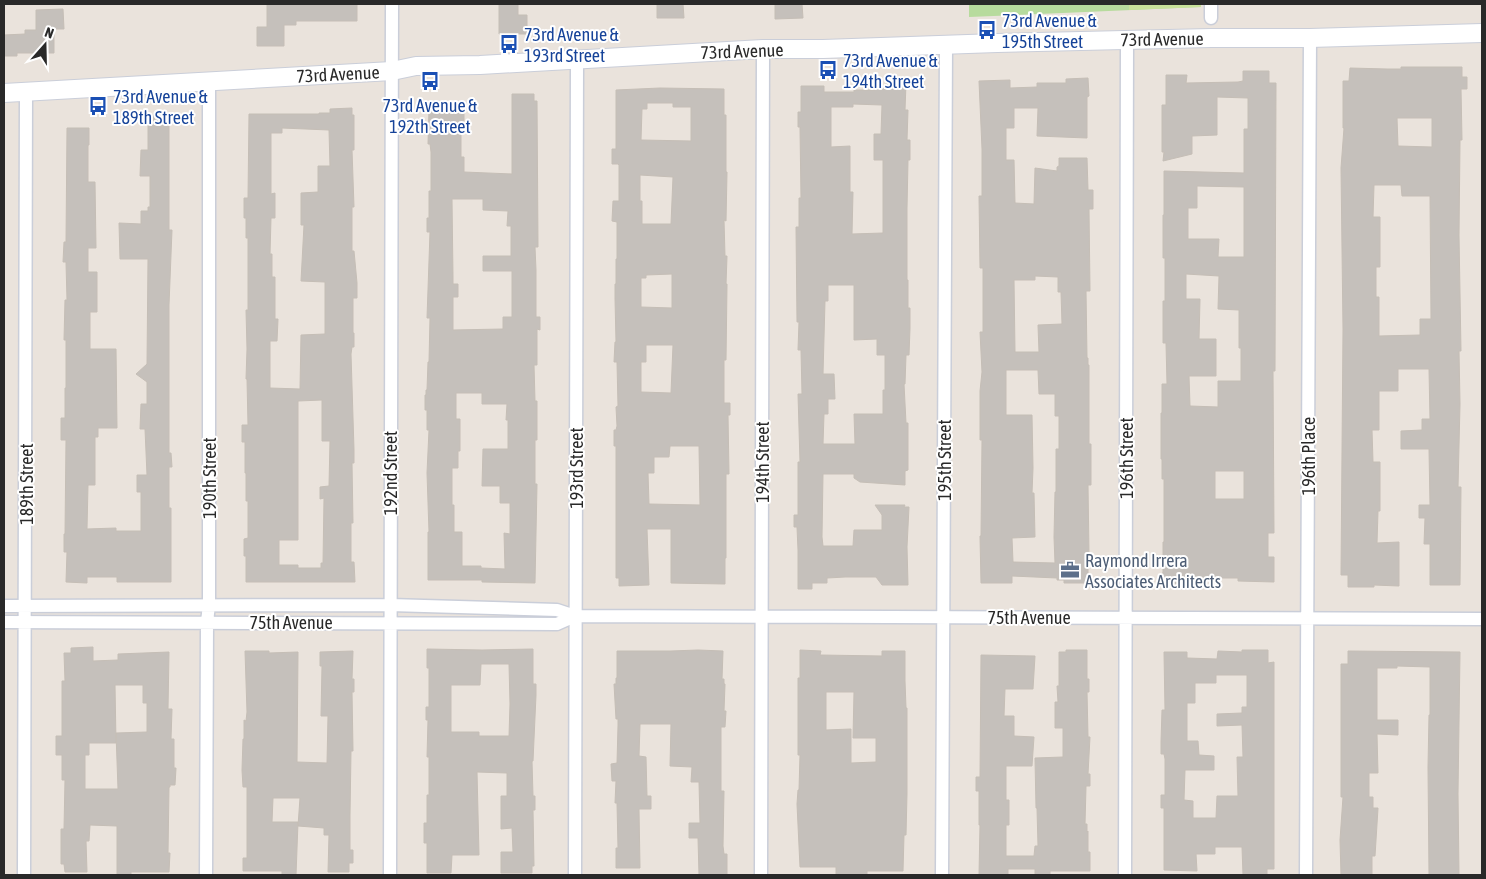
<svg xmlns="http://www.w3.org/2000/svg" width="1486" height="879" font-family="'Asap Condensed',sans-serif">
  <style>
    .green { fill: #b7db9d }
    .pitch { fill: #c8e19a }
    .building { fill: #c5c0bb; stroke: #c5beb6; fill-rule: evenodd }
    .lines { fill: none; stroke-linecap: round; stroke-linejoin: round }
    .street-casing { stroke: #caced9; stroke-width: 15 }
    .secondary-casing { stroke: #caced9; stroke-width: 20 }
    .street { stroke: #fff; stroke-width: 12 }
    .secondary { stroke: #fff; stroke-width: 18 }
    .labels { text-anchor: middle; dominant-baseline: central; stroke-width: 4; stroke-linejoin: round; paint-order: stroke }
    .transit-label { font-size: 18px; fill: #164399; stroke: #fff; text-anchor: start }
    .street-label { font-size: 18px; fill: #292929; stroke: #fff }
    .service-label { font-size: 18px; fill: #4e5e75; stroke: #fff; text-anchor: start }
  </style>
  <rect width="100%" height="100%" fill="#eae3dc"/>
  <path class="green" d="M969,4h232v3l-232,10z"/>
  <path class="pitch" d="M1129,4h72v3l-72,3z"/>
  <path class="building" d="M267,4h90v17h-61v4h-12v21h-27v-19h10z
    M499,4h19v11h9v19h-28z
    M657,4h26l1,14h-27z
    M775,4h27l1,14 -28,1z
    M63,9l1,20h-10v24h-37v3h-13v-21l21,-1v-4h11v-20z
    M1401,67h61v10h5v12h-6l1,51h-2l-1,95 2,116h-2l1,53 -2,83h3l-1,98h-30v-41h-6l1,-26h-6v-13h11l-1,-56h-28v-18l21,-1v-11h8l-1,-50h-31v22h-19v39h-7l1,32h7v49h-2l-1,32 22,-1v44l-25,-1v2h-26v-12h-7l2,-246 -2,-161 3,-40h-1v-47h6l1,-13 37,1h14zM1397,118h35v29l-34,-1zM1374,185h27l1,11h28l1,123h-11v16l-41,1v-39h-3v-30h4v-50h-7z
    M1243,71h26v12h7l-1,288h-2l1,162h-6v24h6v25l-36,-1v-3h-41v2h-10l1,4 -26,1v-12h1v-31h1v-63h-2v-20h-1v-46h1v-29h5l-1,-41h-3v-42h2v-43h-2v-43h1v-44l80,2v-44h4v-31l-31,-1v38l-25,1v18l-29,7 1,-9h-2v-47h4v-30h21l-1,8 52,-1 5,-1zM1197,186l47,1v70h-26l1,-18h-31v-31h9zM1186,274l33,2 -1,33 21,1v38h2v33h-23v26l-28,-1 -1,-30h27v-37h-17l1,-40h-14zM1215,471h29v28h-29z
    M1088,78l1,18 -2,1v41l-50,-2 1,-28h-24v20h-8v32h8l1,43 19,1 1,-36 22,3v-4l2,-1v-8h28l1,32h5v19h-4l1,82h-4l1,67h1v7h1v79h2v41h-3l1,69h-1v29h-24v-3h-7v-2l-45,-2v7h-31l-1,-47h1l1,-96h-2v-49l2,-19 -2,-40h3v-64h-3l-1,-72h3v-47l-3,-68 31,-1v8l27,-1v-4h29v-4zM1035,276l23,1v15h3l1,32 -24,1 1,27h-24l-1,-72h21zM1006,370h32l1,24h16v22h4v33h-3v43h-1l-1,45 1,26 -42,-1 -1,-24 23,-1 -1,-44h-2l1,-25 -1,-53h-26z
    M886,83h20l-1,27h3l-1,30h3v20h-2l-1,48v72h1v28h2v20l-1,27h-3l-1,29h-1l2,39h2v47l-3,1v14l-45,-3 -6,-4v-4h-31l-1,63 1,9h30l1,-16h28v-15l-7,-10h30l-1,2h5l-2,40 1,38h-26l-6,-8h-31l-18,1v5h-15v6h-14v-39l-1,-23h-3v-12h4v-53h2l-2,-68h4l-1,-44h-3l1,-28h-2l-1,-95h3v-29h2l-1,-71h-2v-15h3v-26h23v6h30v-2h21v-2h11zM853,104l29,1 -1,29h-7v26h9v73l-31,1 1,-42h-3v-46l-19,1v-40h22zM828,285h26v55l23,-1v16h8v35h-2v24h-29l1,30h-32l1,-30h4v-15h7l-1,-25h-11l2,-73h3z
    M660,88l64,1v26h2v57h1l-1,49 -2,-1 1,36h2l-1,28h1l-1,76h-2v43h6v12h-2l1,59h-3v84h-1v26l-54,-1v-54h-24l2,56 -30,1v-8h-3v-132h-2v-16h2l1,-4 -1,-19 2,-1 -1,-44h-3l1,-20h1l-1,-44v-14h1v-25h1v-37l-5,-1 1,-20h6v-36l-1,-1h-6v-15h4v-59zM647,103h26v4h18v34l-50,-1 1,-31h5zM640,175l33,2 -2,47h-29v-23h-2zM672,274v34l-31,-1v-29h5v-3zM646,345h27l-2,48 -30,-1v-30h5zM670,446h29l1,59 -51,-1 -1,-31h6v-16h15z
    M512,94h22v7h3l1,146h-3l1,23v47h4v13l-3,-1v36h-3l1,36h2v39h-2v44h2l-2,99 -53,-1v-2h-54v-48h1l-2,-59 2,-43h-2v-20h-2v-15h1v-5h1l1,-28h1l1,-44h-3l3,-86h-3v-14h2v-27h2v-39l-1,-8h-2l1,-34h2v-8l22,1v2h11v19h-3v33h3v15l48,2zM452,199h31v11l25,1 -1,15h4v30h-28v15h29v46h-9v12l-50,1v-33h5v-13h-5v-7zM456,393h26v11h25l-1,16h2v29h-25l-1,37h18v17h10v31l-6,-1 1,36 -24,-1v-2h-19v-34h-8v-27h-2v-37h6v-17h2v-32h-4z
    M352,108v7h2v35h-2l2,57h-2v44h2l3,32v15h-4v35h1v14h-2l-1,7 3,96v13h-2l1,60h-2v39h3l1,20h-109v-26h-2v-17l4,-1v-37h-2v-28h-1v-31h-3v-17h6l-1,-46h-1l1,-30 -1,-39h2v-72h-2v-20h-2v-20h4l1,-84h70v-1h11v-4zM282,128l47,2 1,36h-12v26l-17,1v32h3l-3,56 24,1v52l-24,1 -1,54 -30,-1v-47h7l1,-22h-3v-42h-3v-23h-2l1,-36h4v-25l-4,1v-61h11zM322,400v41h8l-1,45 -9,1v12l4,-1 -1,65h-2v5h-23v-3h-19v-25h19v-139z
    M148,115h21v115h3l-3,75v148h2l1,14h-3v41h2v74h-54v-5h-30v6l-21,-1 1,-30h-3v-18h1l1,-94h-5v-22h4v-30h1v-48h-2l1,-40h2l-1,-38h-3l1,-20h2l1,-114h22v17h-1v37h7l1,66h-8v24h9v40h-7v37h26l1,79h-19v9h-3v48h-7l-1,44 29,-1v3h25v-39h-4v-17h10l-2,-46h-5l1,-25h6v-22l-11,-8 11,-10 1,-105h-28l-1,-36 22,1v-13h7v-4h2v-31h-10l1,-26h7z
    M93,647v14l25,-1v-6l51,-2 -1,57h4l-1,30h3v29h2l-1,17h-5v2h-1l-1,66h2l-1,19h-38v3h-14v-49l-27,-1 -1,16h-3l1,31h-22l-1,-8h-3v-35h3l1,-49h-3v-25h-6v-19h6v-55h3l-1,-28h7v-5zM115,685h28v18h4v29l-31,1 2,56h-33v-34h4v-12h27z
    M427,649l55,1 51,-1v35h3v11l-3,66h-1l1,35h2v14h-2l1,56h-2v7h-31v-21h12l-1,-24 -11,1v-33h6v-23l-30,-1 2,83h-27l-1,18h-24v-30h-3v-20h3v-28h2v-38h-2l1,-37h-2v-13h3v-39h-2zM481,664h28l1,40 -1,32h-30v-4h-28v-47h29z
    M698,650l25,1 -1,28h2v5h1l-1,27h2l-1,16h-4v64h3l-1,55 1,8h3v21h-28l-1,-37h-9v-15h11l-1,-41h-8l1,-15 -22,-1 1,-42h-31l-1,32 7,1 1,39h4v13h-12v1l1,58h-24v-20h2l-1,-45h-2l1,-22h-4l-1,-17 6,-1 1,-37v-7h-2l-2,-35h2v-6h1v-27h54z
    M800,650l21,1 -1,4 62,1v-5h23v30l1,27h1v85l-1,42h-2l-1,36h-36v4h-31v-8h-36l-3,-63 1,-14h1l1,-35h-2v-77h2zM826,692h28l-1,46h23v24l-25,1v-34l-25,1z
    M1066,650h21v29h2v13h-2l1,45h2l-2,37h2v12h-4l-1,38h2v8l1,-1v21h2v19h-40v4h-15v-6h-27v6h-29l1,-50h-1v-34h-3v-14h4l1,-122 54,1 -2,33h-28l-1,27h10v20l20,1 -2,29h-26v34h3v25h-3v31h28l1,-10h3l-1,-38h-1l-1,-50 28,-1v-29h-8v-26h3l-1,-16h2v-34h7z
    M1242,650h26v13l6,-1v207h-7v6h-24l-1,-28h-27v7h-19l1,17 -33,-1v-62h-3v-13h4v-36l-1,-5h-3v-12l1,-32h3l-1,-58h23v6l30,1 1,-8 24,1zM1216,675h31v32h-5v6l-25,1v12l25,-1 1,32h-6l1,39h-21l-1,22h-23v-17l-9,-1 1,-30h29v-14l-15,-1 -1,-14h-11v-38h8v-20h21z
    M245,651h24v2l29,-1 -1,110 30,1 1,-47h-7l1,-50h-2v-14l33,-1 -1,28h2v13h-2l1,59h-2l-1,64v35h3v13h-4v9h-21l1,-37h-5v-7l-26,-2 2,-28h-27l-1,24h26l-2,53h-14v-4h-39v-13h4v-71h-4l-1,-17 1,-31h1v-19l2,1 1,-9z
    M1348,651l112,1 -2,142 1,81h-30l-1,-108 1,-52h1v-48l-33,-1v2h-20v52h21v15l-21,-1 1,39h-9v24h4v11h5l-3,48h-3v19h-31l-1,-35 3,-43h-2v-133h7z"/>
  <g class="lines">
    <g class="street-casing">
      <path id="street" d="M1211,4v14
        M4,606l386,-1 167,5 18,6 907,3
        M4,622l553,2 18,-8
        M24,875l2,-783
        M206,875l1,-253 2,-17v-524
        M390,875l2,-871
        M575,875l2,-815
        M761,875l2,-826
        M942,875l4,-830
        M1125,875l2,-834
        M1306,875l4,-837"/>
    </g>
    <g class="secondary-casing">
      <path id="secondary" d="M4,93l388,-22 24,-5 64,-1 283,-16h60l174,-6 214,-5h99l172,-5"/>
    </g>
    <use href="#street" class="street"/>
    <use href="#secondary" class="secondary"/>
  </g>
  <defs>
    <g id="bus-bare" transform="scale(1.5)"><path d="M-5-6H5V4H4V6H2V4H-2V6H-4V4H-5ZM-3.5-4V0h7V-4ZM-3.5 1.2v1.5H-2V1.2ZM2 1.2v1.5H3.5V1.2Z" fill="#1a4fb4" stroke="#fff" stroke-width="2.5" paint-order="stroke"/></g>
    <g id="office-bare" transform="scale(1.5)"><path d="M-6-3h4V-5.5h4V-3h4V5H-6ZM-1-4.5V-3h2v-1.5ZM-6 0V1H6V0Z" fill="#5c6f8a" stroke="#fff" stroke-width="2.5" paint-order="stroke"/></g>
  </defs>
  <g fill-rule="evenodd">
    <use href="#bus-bare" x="987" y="30"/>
    <use href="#bus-bare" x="509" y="44"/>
    <use href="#bus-bare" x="828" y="70"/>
    <use href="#bus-bare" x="430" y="81"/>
    <use href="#bus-bare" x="98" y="106"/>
    <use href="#office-bare" x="1070" y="570"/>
  </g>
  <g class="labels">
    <g class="transit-label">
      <text x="1002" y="20">73rd Avenue &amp;<tspan x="1002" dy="21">195th Street</tspan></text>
      <text x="524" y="34">73rd Avenue &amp;<tspan x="524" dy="21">193rd Street</tspan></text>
      <text x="843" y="60">73rd Avenue &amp;<tspan x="843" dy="21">194th Street</tspan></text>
      <text x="113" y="96">73rd Avenue &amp;<tspan x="113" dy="21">189th Street</tspan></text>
      <text x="430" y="105" text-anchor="middle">73rd Avenue &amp;<tspan x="430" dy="21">192th Street</tspan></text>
    </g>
    <g class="street-label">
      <text transform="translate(1162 39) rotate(-1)">73rd Avenue</text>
      <text transform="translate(742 51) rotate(-2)">73rd Avenue</text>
      <text transform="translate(338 74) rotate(-3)">73rd Avenue</text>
      <text transform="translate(1308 456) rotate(-90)">196th Place</text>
      <text transform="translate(1126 458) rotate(-90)">196th Street</text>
      <text transform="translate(944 460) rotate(-90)">195th Street</text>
      <text transform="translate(762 462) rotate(-90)">194th Street</text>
      <text transform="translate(576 468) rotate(-90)">193rd Street</text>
      <text transform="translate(390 473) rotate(-90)">192nd Street</text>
      <text transform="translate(209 478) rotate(-90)">190th Street</text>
      <text transform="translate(26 484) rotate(-90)">189th Street</text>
      <text x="1029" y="617">75th Avenue</text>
      <text x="291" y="622">75th Avenue</text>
    </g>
    <g class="service-label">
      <text x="1085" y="560">Raymond Irrera<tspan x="1085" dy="21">Associates Architects</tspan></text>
    </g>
  </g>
  <rect width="1486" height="879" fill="none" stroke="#292929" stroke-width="10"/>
  <g transform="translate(45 45) rotate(20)" stroke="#ffffff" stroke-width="4" paint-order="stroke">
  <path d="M0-4L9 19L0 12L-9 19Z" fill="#292929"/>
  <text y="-8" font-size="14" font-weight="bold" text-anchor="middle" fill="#292929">N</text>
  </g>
</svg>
